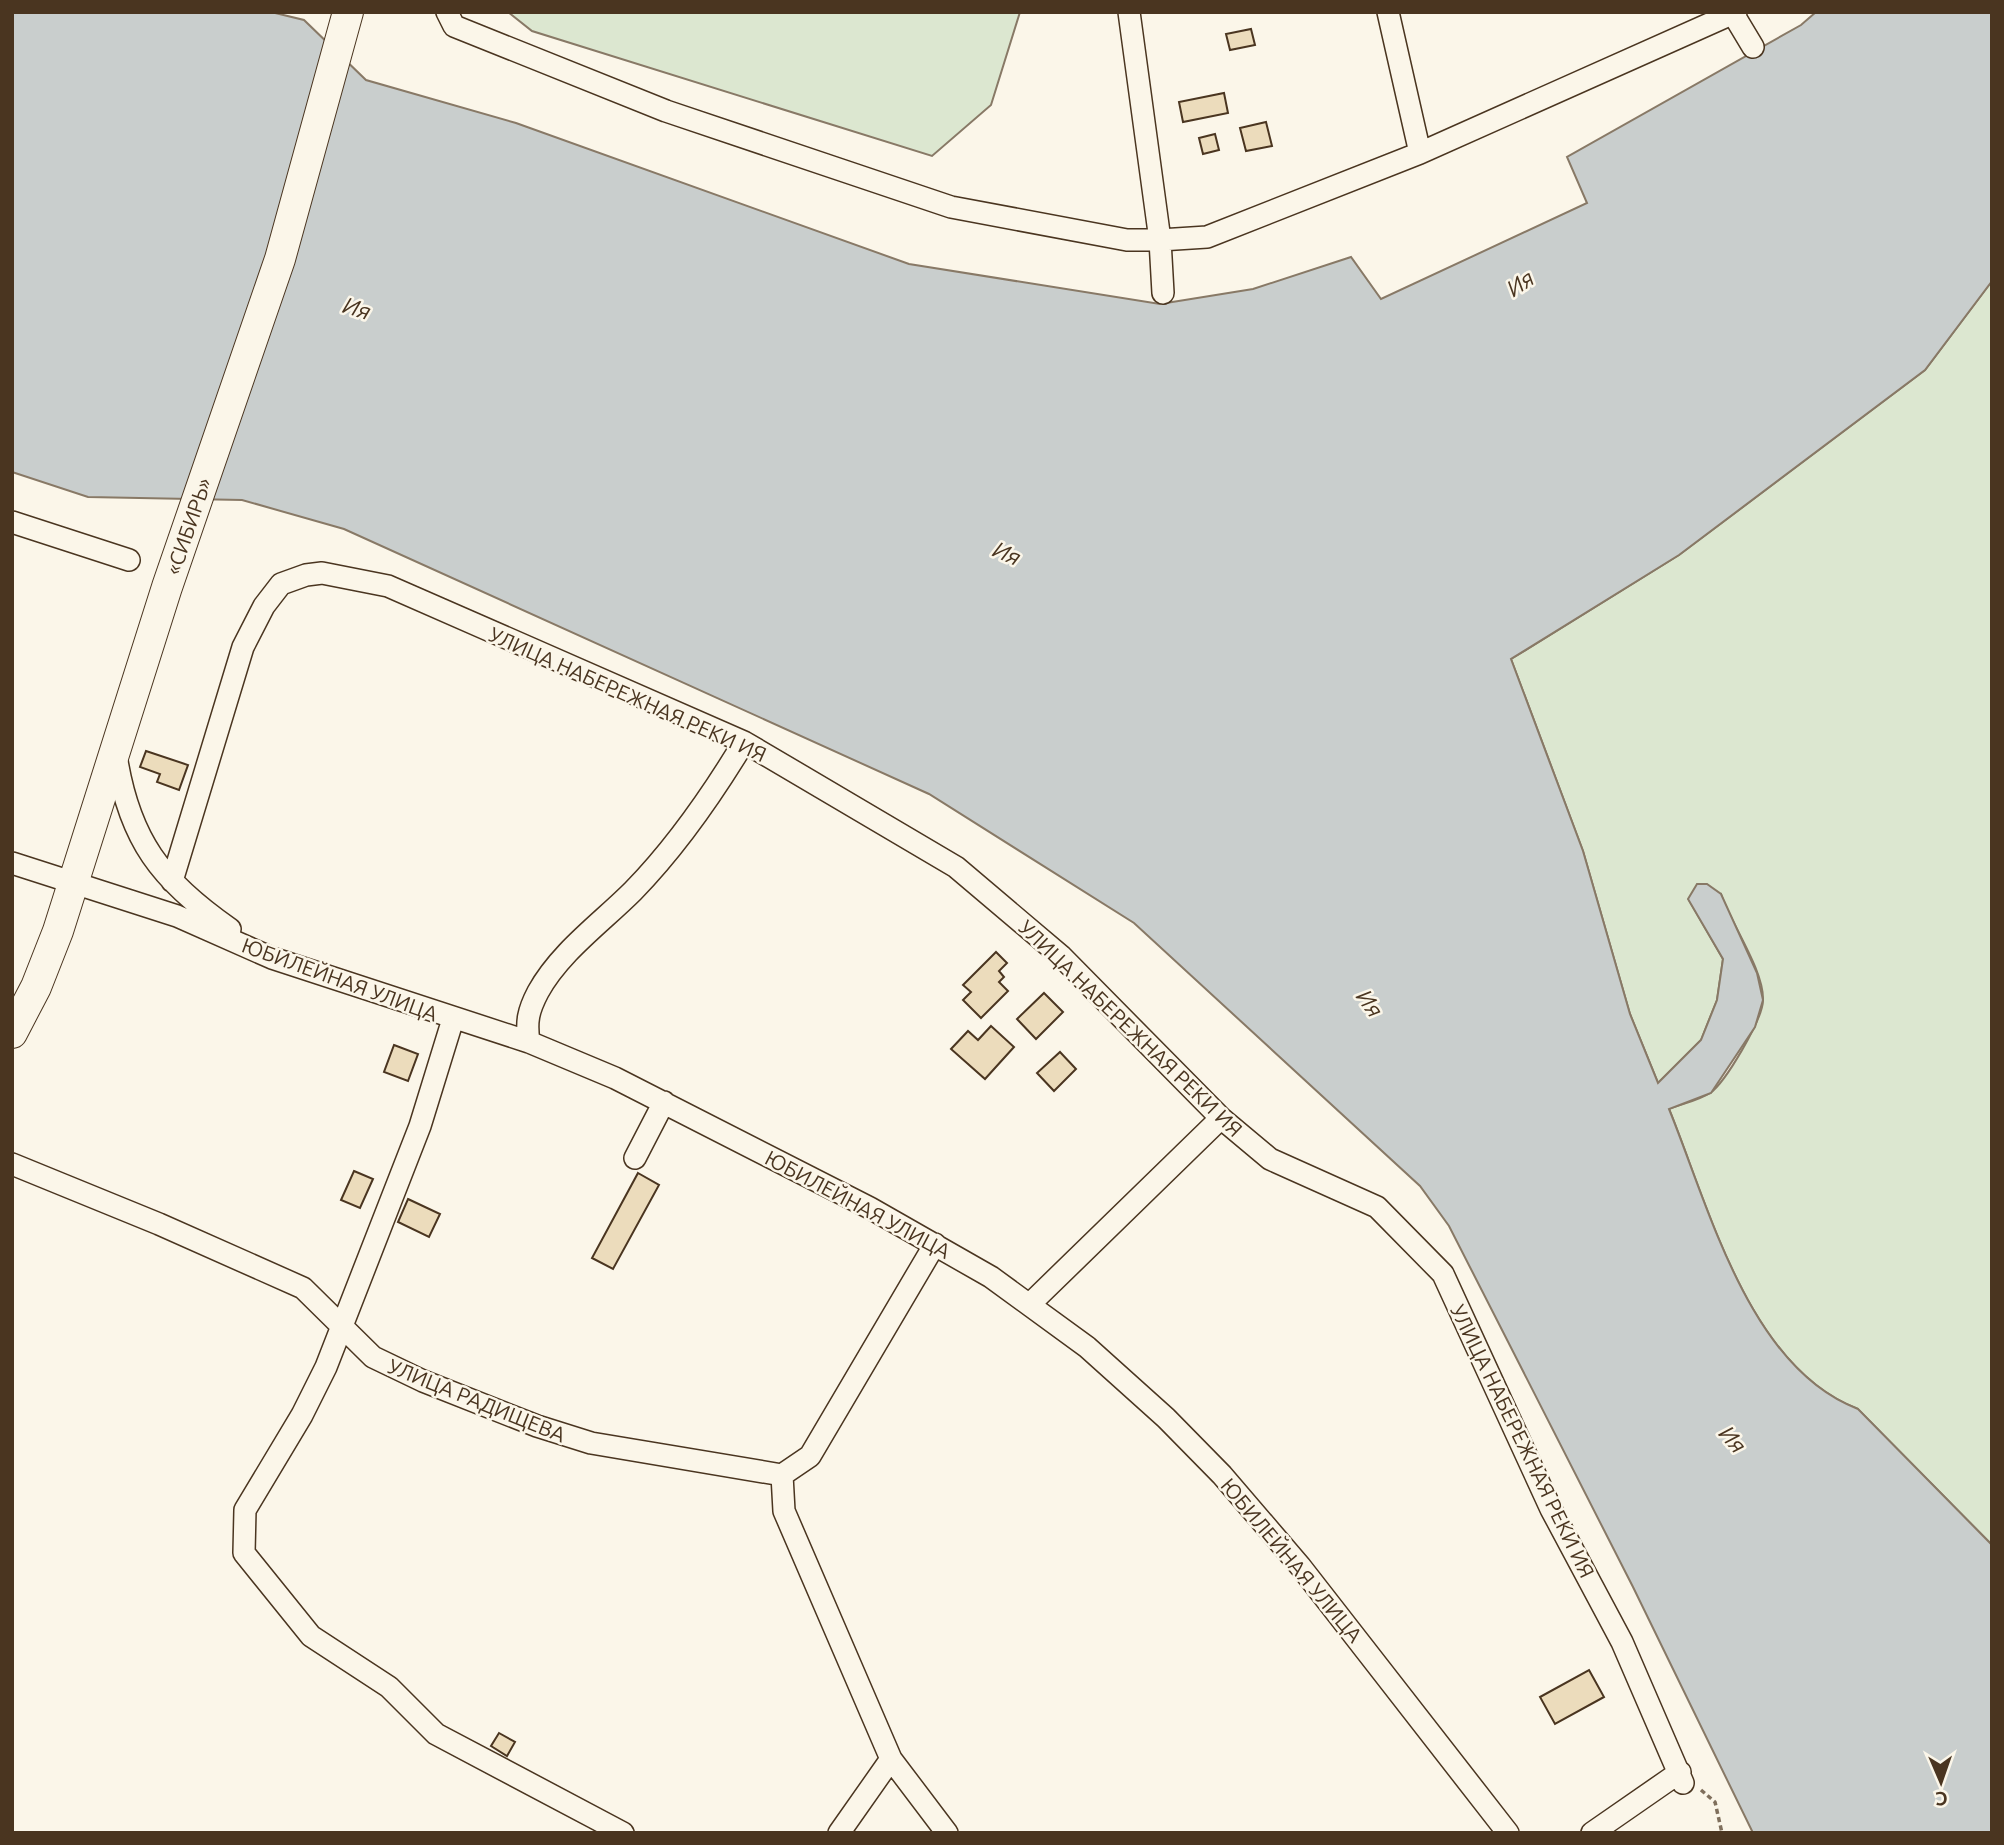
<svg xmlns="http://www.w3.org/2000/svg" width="2004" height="1845" font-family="Ubuntu,sans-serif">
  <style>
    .green { fill: #dce7d0; stroke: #887966; stroke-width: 2 }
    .water { fill: #c9cecd; stroke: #887966; stroke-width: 2 }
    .building { fill: #ecdcbc; stroke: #4a3520; stroke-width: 2 }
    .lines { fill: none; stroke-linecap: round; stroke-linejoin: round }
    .minor-casing { stroke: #4a3520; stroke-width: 24 }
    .highway-casing { stroke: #4a3520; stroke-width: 32 }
    .path { stroke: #7f6f5c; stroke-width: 3.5; stroke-dasharray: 5 3.5; stroke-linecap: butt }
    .minor { stroke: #fbf6e9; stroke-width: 21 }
    .highway { stroke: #fbf6e9; stroke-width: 30 }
    .labels { text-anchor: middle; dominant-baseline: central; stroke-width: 5; stroke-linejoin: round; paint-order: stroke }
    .street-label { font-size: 21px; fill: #4a3520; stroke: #fbf6e9 }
    .water-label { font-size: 23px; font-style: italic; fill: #4a3520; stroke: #fbf6e9 }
  </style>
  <rect width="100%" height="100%" fill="#fbf6e9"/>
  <path class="green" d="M508,12h512l-29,93 -59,51 -400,-125z
    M1992,281v1264l-134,-136c-109,-41 -149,-202 -189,-300 12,-5 29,-8 41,-16 15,-10 53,-74 53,-93 1,-30 -32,-76 -42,-106l-32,6 34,59 -6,41 -16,40 -43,43 -28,-69 -47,-163 -72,-192 168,-104 246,-185z"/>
  <path class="water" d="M12,12h259l33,8 62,60 150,43 393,141 251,40 93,-15 98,-32 30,42 206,-96 -20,-46 234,-132 15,-13h176v269l-67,89 -246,185 -168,104 72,192 47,163 28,69 43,-43 16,-40 6,-41 -35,-60 9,-15h10l14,10 36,79 6,27 -8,27 -44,66 -42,16c40,98 80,259 189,300l134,136v288h-239l-120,-246 -184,-361 -29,-40 -286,-263 -205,-129 -585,-265 -102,-29 -154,-3 -76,-25z"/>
  <path class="building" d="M1251,29l4,16 -25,5 -4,-16z
    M1224,93l4,20 -45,9 -4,-20z
    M1266,122l6,24 -26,5 -6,-23z
    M1215,134l4,16 -16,4 -4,-16z
    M146,751l42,14 -9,25 -22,-8 3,-8 -20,-7z
    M996,952l11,11 -8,8 5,6 -5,5 9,9 -27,27 -18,-18 8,-8 -8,-7z
    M1044,993l19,19 -27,27 -19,-20z
    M991,1026l23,21 -29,32 -34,-30 17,-18 10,9z
    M394,1045l24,9 -10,27 -24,-9z
    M1060,1052l16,17 -22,22 -17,-18z
    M354,1171l19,8 -13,29 -19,-8z
    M638,1173l21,12 -46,84 -21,-11z
    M408,1199l32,15 -11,23 -31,-15z
    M1589,1670l15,27 -49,27 -15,-27z
    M499,1733l16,9 -8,14 -16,-10z"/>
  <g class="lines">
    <g class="minor-casing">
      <path id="minor" d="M447,12l7,14 212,85 285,96 176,33h33l47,-3 213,-84 316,-141
        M1129,12l31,228 3,53
        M1388,12l32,141
        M1732,12l21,35
        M12,522l117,38
        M116,755c13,85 45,126 114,174
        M12,863l165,53 95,42 257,84 86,36 255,130 121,69 96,70 79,71 56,57 78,91 208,267
        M172,881l71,-234 21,-41 17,-22 25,-9 16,-2 66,13 356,156 212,125 105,89 160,162 49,41 107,48 66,67 108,235 71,133 61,141
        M453,1019l-33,107 -94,241 -24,48 -57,95 -1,43 67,83 78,51 47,47 187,99
        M529,1042c-3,-20 -1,-31 9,-50 22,-40 63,-69 95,-101 43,-44 79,-96 111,-149
        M635,1158l29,-56
        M12,1164l147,60 144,64 70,69 50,24 114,45 54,17 191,32
        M935,1244l-125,212 -28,19 2,36 107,248 56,74
        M1030,1304l191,-186
        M839,1833l52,-74
        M1592,1833l88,-61"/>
    </g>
    <g class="highway-casing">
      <path id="highway" d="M12,1033l24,-46 22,-56 109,-344 113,-328 68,-247"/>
    </g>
    <path class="path" d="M1701,1790l14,12 7,31"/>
    <use href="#minor" class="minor"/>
    <use href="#highway" class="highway"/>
  </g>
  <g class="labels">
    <g class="street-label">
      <text transform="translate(188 526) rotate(-71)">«СИБИРЬ»</text>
      <text transform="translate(628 694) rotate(24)">УЛИЦА НАБЕРЕЖНАЯ РЕКИ ИЯ</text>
      <text transform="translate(340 979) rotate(20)">ЮБИЛЕЙНАЯ УЛИЦА</text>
      <text transform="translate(1131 1028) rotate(44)">УЛИЦА НАБЕРЕЖНАЯ РЕКИ ИЯ</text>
      <text transform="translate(858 1204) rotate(28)">ЮБИЛЕЙНАЯ УЛИЦА</text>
      <text transform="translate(477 1400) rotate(22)">УЛИЦА РАДИЩЕВА</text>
      <text transform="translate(1523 1441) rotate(64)">УЛИЦА НАБЕРЕЖНАЯ РЕКИ ИЯ</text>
      <text transform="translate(1292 1560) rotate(50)">ЮБИЛЕЙНАЯ УЛИЦА</text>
    </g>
    <g class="water-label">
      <text transform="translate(1520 283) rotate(-34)">Ия</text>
      <text transform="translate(357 308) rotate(17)">Ия</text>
      <text transform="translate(1007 553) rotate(24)">Ия</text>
      <text transform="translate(1370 1003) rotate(55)">Ия</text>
      <text transform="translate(1733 1439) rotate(49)">Ия</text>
    </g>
  </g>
  <rect width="2004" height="1845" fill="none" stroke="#4a3520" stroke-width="28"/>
  <g transform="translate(1941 1782) rotate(178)" stroke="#fbf6e9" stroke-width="5" paint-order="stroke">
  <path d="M0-5L12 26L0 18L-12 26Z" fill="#4a3520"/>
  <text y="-10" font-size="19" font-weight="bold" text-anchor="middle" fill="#4a3520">С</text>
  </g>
</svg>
